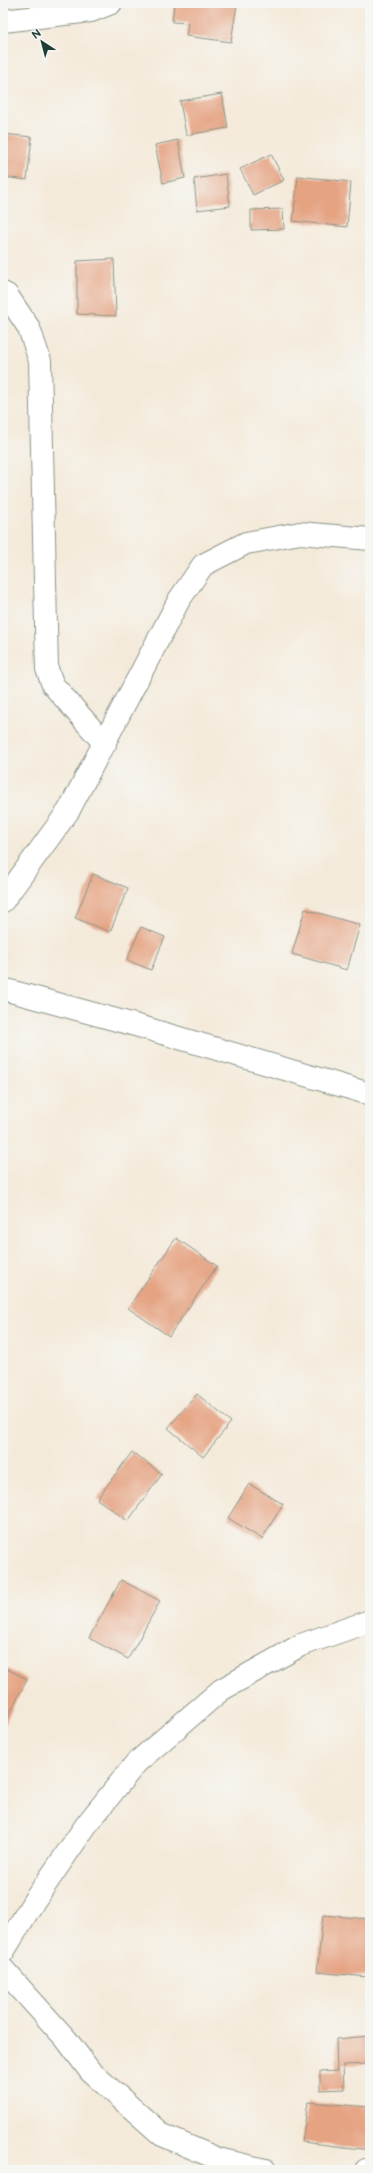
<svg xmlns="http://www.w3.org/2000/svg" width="373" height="2173" font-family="'Balsamiq Sans',sans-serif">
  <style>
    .building { fill: #e5a382 }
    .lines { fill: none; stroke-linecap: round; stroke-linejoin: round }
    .minor-casing { stroke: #8a9487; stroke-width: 24 }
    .minor { stroke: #fff; stroke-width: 22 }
  </style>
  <rect width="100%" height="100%" fill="#f6f6f2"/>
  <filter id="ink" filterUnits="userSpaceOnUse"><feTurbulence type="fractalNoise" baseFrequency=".025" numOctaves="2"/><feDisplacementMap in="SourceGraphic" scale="8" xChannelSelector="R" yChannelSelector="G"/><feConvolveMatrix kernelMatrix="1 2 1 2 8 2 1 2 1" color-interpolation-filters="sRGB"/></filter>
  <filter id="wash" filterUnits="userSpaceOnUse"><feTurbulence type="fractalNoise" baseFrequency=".012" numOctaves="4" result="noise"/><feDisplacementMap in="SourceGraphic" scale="16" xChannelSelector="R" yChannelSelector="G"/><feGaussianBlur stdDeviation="0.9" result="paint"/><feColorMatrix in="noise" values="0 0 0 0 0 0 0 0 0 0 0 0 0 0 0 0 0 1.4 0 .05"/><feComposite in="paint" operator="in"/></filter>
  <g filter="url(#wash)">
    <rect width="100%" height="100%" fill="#f4eada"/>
    <g id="blocks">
      <path class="building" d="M174,3l63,1 -6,38 -45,-6 2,-13 -16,-1z
        M222,94l6,34 -42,7 -6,-34z
        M3,134l29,3 -5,43 -24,-3z
        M178,140l7,38 -22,5 -8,-38z
        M271,154l13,26 -31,15 -13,-26z
        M226,174l4,32 -33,4 -3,-31z
        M298,176l53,6 -4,45 -54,-6z
        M283,209l1,20 -33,1v-20z
        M114,259l2,57 -39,-2v-53z
        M93,874l35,14 -18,44 -35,-14z
        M305,909l55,16 -13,45 -55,-16z
        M141,927l24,10 -14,33 -24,-10z
        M176,1238l41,28 -48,70 -41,-28z
        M197,1394l34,28 -28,35 -35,-29z
        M132,1452l30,22 -34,47 -31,-22z
        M249,1484l34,20 -21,35 -34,-21z
        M121,1580l39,21 -32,58 -39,-21z
        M3,1667l24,12 -24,48z
        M323,1915l47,4 -2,58 -51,-5z
        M370,2036v38h-2l-1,-10 -24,1 1,24 -24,1v-18l17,-1 -1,-32z
        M308,2102l62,5v43l-68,-8z"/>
    </g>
  </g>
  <g filter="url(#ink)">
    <use href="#blocks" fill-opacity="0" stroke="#8a9487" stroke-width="1"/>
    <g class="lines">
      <g class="minor-casing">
        <path id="minor" d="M3,21l88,-10 20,-8
          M3,293l4,2 22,33 11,33 7,308 6,16 52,59
          M3,901l66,-91 110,-210 24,-35 43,-22 54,-10 70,6
          M3,989l132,36 235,69
          M3,1952l31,-51 53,-77 49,-61 85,-73 80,-45 69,-24
          M3,1969l63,70 24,32 72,64 56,24 47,11
          M366,2170h4"/>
      </g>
      <use href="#minor" class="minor"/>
    </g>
  </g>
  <rect width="373" height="2173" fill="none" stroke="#f6f6f2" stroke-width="16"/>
  <g transform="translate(42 42) rotate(324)" stroke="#f6f6f2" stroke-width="3" paint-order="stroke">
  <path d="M0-3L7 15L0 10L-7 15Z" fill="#1f3d34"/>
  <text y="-6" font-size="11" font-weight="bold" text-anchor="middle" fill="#1f3d34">N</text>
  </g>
</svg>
